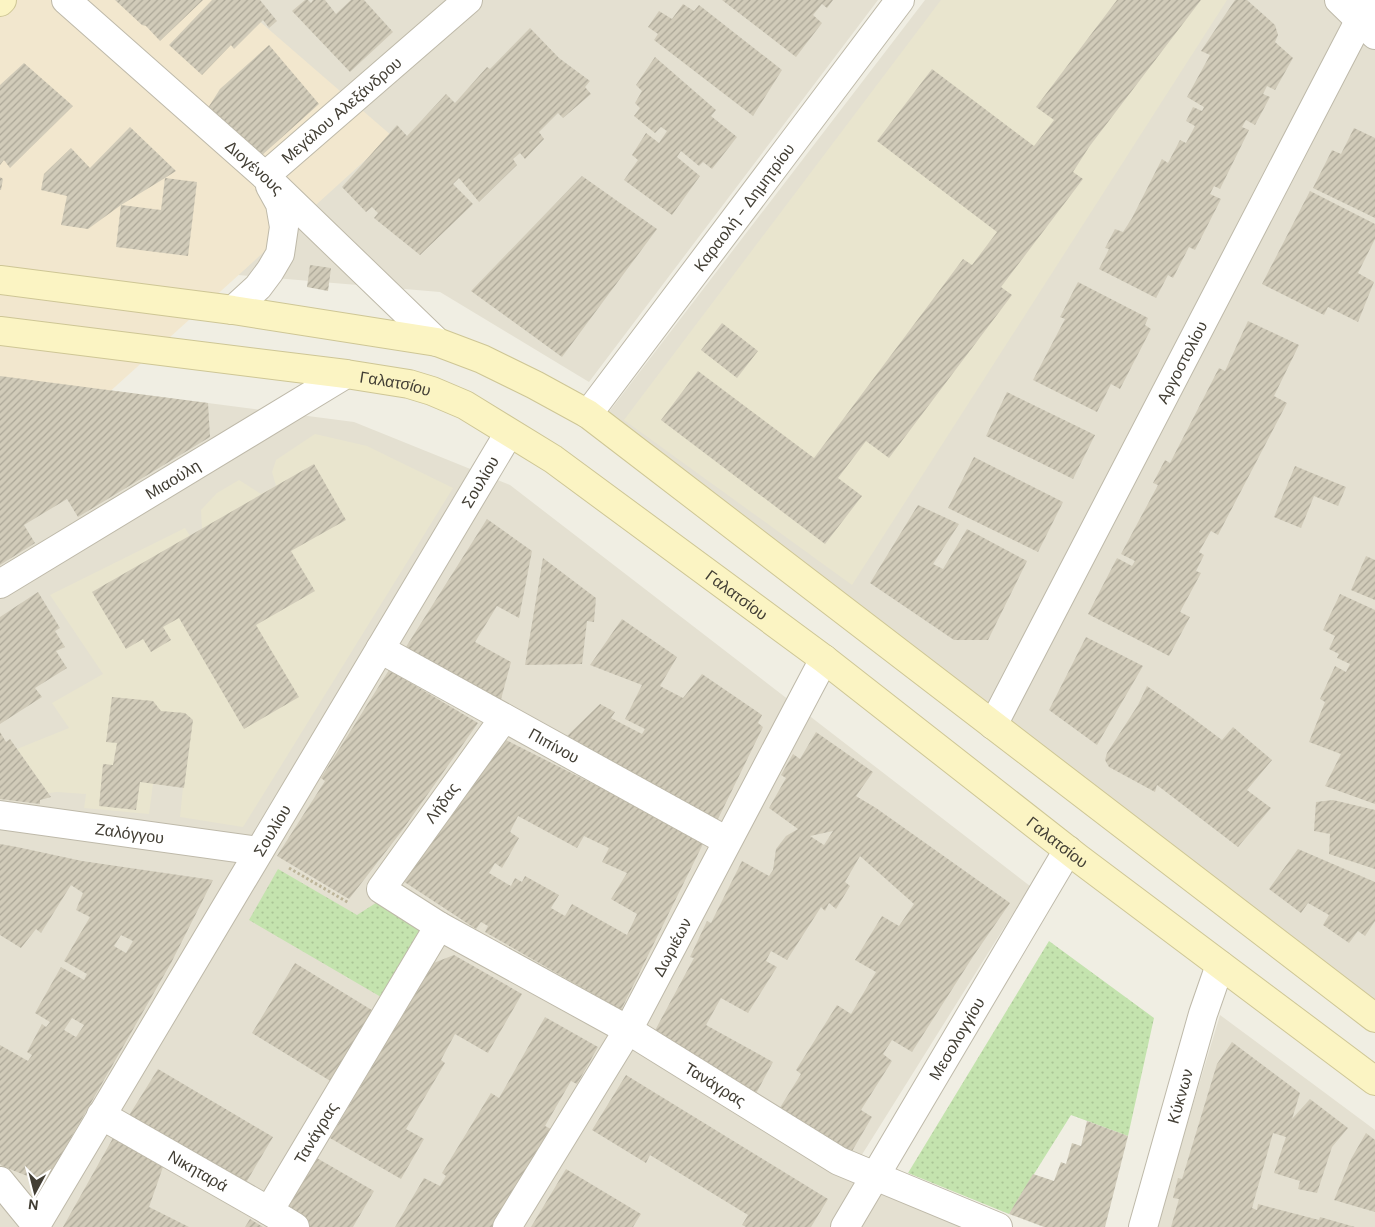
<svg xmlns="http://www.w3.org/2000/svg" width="1375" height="1227" font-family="'DM Sans',sans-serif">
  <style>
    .residential { fill: #e4e0d1 }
    .commercial { fill: #f2e7ce }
    .education { fill: #e9e5ce }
    .grass { fill: url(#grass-dots) }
    .building { fill: url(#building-hatch); fill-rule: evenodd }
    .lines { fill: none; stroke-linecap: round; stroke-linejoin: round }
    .street-casing { stroke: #beb9a9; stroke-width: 30 }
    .secondary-casing { stroke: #cec695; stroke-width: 30 }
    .path { stroke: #bcb499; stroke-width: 3; stroke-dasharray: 2.5 2.5; stroke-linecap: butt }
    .street { stroke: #fff; stroke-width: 28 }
    .secondary { stroke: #fbf4c3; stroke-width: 28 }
    .labels { text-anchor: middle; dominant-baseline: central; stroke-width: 4; stroke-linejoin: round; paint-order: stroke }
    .street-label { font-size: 16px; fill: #423e34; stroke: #fff }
  </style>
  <defs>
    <pattern id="grass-dots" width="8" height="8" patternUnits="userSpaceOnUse" patternTransform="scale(1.25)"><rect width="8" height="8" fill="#c4e3ae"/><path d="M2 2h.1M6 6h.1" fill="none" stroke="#aac496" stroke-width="1.8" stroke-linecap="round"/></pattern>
    <pattern id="building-hatch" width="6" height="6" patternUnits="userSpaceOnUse" patternTransform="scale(1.25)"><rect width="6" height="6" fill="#d1cbb9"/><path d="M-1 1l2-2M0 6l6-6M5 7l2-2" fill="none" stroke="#aba697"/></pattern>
  </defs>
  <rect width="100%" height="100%" fill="#f0eee3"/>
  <path class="residential" d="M42,0h836l-289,382 -149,-90 -440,-37z
    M925,0h450v1000l-773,-579z
    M0,376l354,46 156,63 520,401 -177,283 147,58h-1000z
    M1220,1015l155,115v97h-219z"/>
  <path class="commercial" d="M0,0h235l157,136 -392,355z"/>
  <path class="education" d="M941,0h286l-375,585 -228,-165z
    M315,434l52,12 86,42 -210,339 -63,-10 3,-30 -30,-3 -4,30 -65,-6 2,-14 -29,-2 -9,1 -31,-44 52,-21 -17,-25 51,-29 -53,-79 135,-67 5,8 12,-7 -1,-19 16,-17 22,-13 22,14 15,-8 -4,-14 4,-12z"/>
  <path class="grass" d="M278,869l79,46 22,-14 45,27 -43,69 -132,-77z
    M1049,941l105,77 -26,118 -57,-21 -62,99 -101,-41z"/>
  <path class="building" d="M115,0h88l-43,41 -14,-15 -4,-1z
    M212,0h48l17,21 -8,7 -6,-8 -29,29 -3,-4 -29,30 -33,-30z
    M305,0h3l3,3 2,-3h12l11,14 15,-14h13l29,32 -43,40 -58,-61z
    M722,0h111l-6,8 -5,-4 -9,11 9,8 -26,34z
    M1117,0h84l-112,147 -16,25 10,7 -82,108 11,8 -123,163 -23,-17 -28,37 24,18 -37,48 -164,-124 37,-49 116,87 149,-199 9,6 25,-33 -120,-91 55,-72 102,77 20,-26 -18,-13z
    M1235,0h12l28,25 3,10 -3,7 18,16 -18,32 -8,-4 -4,8 7,3 -15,28 -9,-5 -4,7 7,3 -29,59 -6,-3 -4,8 11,5 -26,51 -6,-3 -16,31 -5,-3 -12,23 -57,-29 10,-20 -4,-1 10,-19 8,3 9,-14 30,-59 6,4 12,-23 6,3 9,-17 -9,-5 7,-14 9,4 2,-4 -17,-10 23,-42 -9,-4z
    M683,4l11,7 5,-6 83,65 -29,46 -99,-76 4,-6 -10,-7 11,-16 13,8z
    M530,28l29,30 31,23 -5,6 6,7 -28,24 -5,-5 -19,19 5,7 -19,20 -5,-6 -7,6 4,6 -38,37 -20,-24 -6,6 20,20 -53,51 -46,-37 4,-5 -6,-6 -6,5 -24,-25 55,-62 10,11 39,-42 9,9 32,-36 3,2z
    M269,45l50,59 -58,52 -53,-48 12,-19z
    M655,57l61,53 -5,6 26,21 -25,32 -9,-7 -4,4 -18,-15 -4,6 23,19 -28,39 -48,-35 14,-20 -6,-5 14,-22 13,10 8,-12 -6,-4 -6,6 -21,-17 6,-8 -5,-5 7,-12 -6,-6z
    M24,63l49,43 -63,62 -6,-8 -4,5v-80z
    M130,127l46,44 -11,7 32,4 -9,74 -72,-9 5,-42 40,5 4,-32 -44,27 -33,24 -27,-4 6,-29 -26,-6 3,-16 27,-26 19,20z
    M1354,128l21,10v80l-62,-30 19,-38 9,4z
    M582,176l75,53 -95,128 -91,-66z
    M0,177l3,2 -2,11h-1z
    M1310,191l65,33v15l-17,34 16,9 -16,40 -30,-15 -4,8 -62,-31z
    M310,265l21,3 -3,23 -21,-4z
    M1078,282l70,36 -3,7 6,4 -31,60 -9,-5 -14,28 -64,-32 32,-61 -5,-2z
    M1248,321l51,24 -25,51 13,7 -69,132 -7,-4 -12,21 5,3 -8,16 5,2 -21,39 10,5 -21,39 -81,-42 29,-56 15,8 3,-5 -14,-7 37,-69 -5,-2 12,-23 5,3 49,-95 6,3z
    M722,323l36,28 -21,27 -36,-28z
    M0,376l208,27 2,34 -132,80 -11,-18 -43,26 11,18 -35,22z
    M1007,392l88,43 -22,44 -87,-43z
    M974,457l89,45 -25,50 -90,-44z
    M314,464l32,56 -55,31 24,40 -59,34 43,72 -55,32 -65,-111 -16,9 8,13 -20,12 -8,-13 -17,10 -34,-57z
    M1295,466l51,21 -8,19 -24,-10 -13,32 -27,-11z
    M918,505l41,19 -26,40 10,5 24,-40 60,32 -39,79h-34l-84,-57z
    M487,519l45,32 -13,67 -22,-12 -22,36 36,20 -11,41 -96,-53z
    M1366,556l9,4v40l-24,-10z
    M543,558l53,40 -2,24 -7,-1 -5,43 -57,1z
    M38,592l22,36 -5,3 10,16 -9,4 11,17 -32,20 7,9 -42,27v-107z
    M1340,594l35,16v194l-50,-18 16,-32 -32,-12 16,-40 -5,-3 15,-33 11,6 4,-8 -13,-6 2,-4 -10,-5 6,-13 -12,-6z
    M622,619l55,38 -17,29 23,12 19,-24 60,41 -4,8 5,4 -47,96 -153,-83 37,-36 15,8 -4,6 31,16 3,-5 -20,-10 17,-34 -52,-20z
    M1086,637l57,29 -46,79 -48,-35z
    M389,670l89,53 -77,109 -52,67 -72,-43 48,-75 -4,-3z
    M1147,686l43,30 32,24 11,-13 39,33 -25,30 24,18 -33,39 -81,-62 -2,7 -46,-25 -4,-7 2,-7 31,-48z
    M112,697l41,4 8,10 24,2 8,7 -9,68 -44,-6 -4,28 -37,-4 4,-42 10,1 4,-22 -11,-1z
    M0,732l6,10 4,-3 41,58 -11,3v4l-40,-5z
    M816,732l57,40 -17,24 20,12 134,95 -36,52 -62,97 -20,-12 -9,14 9,7 -31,49 11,7 -24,41 -72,-44 25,-40 -5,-4 41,-65 14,9 25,-42 -21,-12 27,-44 17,10 15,-22 -54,-48 -15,26 5,4 -14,23 -7,-6 -4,8 -4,-4 -34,53 -16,-9 -5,10 11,6 -29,46 -27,-15 -15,27 67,37 -20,37 -101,-63 42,-78 -4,-1 17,-36 4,2 31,-62 27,15 4,-6 3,-21 10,-13 12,-7 -29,-21 17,-30 -5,-3 12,-21 7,5zM833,831l-9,14 -14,-9z
    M502,738l107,54 94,52 -82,166 -136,-78 3,-6 -7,-4 -5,7 -73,-48zM518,816l59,32 7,-12 25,12 -7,14 25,11 -16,26 26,15 -10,21 -55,-31 -7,12 -14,-8 8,-13 -34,-19 -3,6 -7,-4 -4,8 -22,-13 6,-10 7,5 17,-30 -9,-6z
    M1333,800l42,10v59l-46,-15 1,-20 -16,-3 2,-29z
    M0,844l17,3 65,14 131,19 -42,83 -126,220 -43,-17 -2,-2v-119l28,16 4,-6 -5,-3 15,-28 4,3 4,-5 -15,-9 26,-46 23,13 3,-6 -23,-13 26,-44 -14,-7 7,-17 -12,-8 -30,48 -5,-4 -15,19 -21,-13zM121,935l12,6 -7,12 -12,-7zM72,1018l12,7 -8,12 -12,-7z
    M1298,849l77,33v39l-10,15 -7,-5 -9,12 -26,-18 6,-10 -21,-12 -7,10 -32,-24z
    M454,955l68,39 -34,59 -33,-19 -14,26 4,3 -39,66 18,10 -23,40 -71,-41 39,-66 57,-106z
    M295,963l80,49 -43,70 -80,-49z
    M545,1017l53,30 -21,37 -6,-3 -26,45 6,3 -59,98h-97l29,-49 16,8 6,-10 -4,-3 49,-80 8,5z
    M1232,1042l68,51 -8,26 18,-20 38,29 -16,19 -15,46 -19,-4 2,-8 -26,-8 12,-36 -13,-4 -21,75 5,2 1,-6 61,16 1,-3 35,10h-184l8,-28 -6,-1 5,-20 4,1 35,-115z
    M158,1069l115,68 -29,49 -116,-69z
    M626,1075l202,124 -17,28h-65l-4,-2 6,-10 -98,-60 -4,8 -54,-33z
    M1087,1121l41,15 -23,91h-61l-35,-13 24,-40 21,7 7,-19 5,2 6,-21 9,3z
    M1366,1133l9,7v72l-41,-12 17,-41z
    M113,1138l50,29 -14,40 40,20h-126z
    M315,1157l59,34 -21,36h-46l-24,-14z
    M566,1169l75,45 -8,13h-102z
    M250,1219l13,8h-18z"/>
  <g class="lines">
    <g class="street-casing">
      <g id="street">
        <path id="s1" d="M66,0l199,176 172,166"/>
        <path d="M1339,0l36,35"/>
        <path id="s2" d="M265,176l203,-176"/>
        <path d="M233,310l25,-23 12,-16 10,-17 4,-27 -4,-23 -10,-18"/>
        <path id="s3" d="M588,414l312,-414"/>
        <path id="s4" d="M0,584l346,-210"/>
        <path id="s5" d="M380,649l347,192"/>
        <path id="s6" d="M504,718l-123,171 58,37 189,104 211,131 159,66"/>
        <path id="s7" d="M993,725l377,-725"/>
        <path id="s8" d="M0,815l259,36"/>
        <path id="s9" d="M101,1115l168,96 26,16"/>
        <path d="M0,1181l36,44"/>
        <path id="s10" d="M269,1211l170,-285"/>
        <path id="s11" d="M35,1227l474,-794"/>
        <path id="s12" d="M507,1227l121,-197 196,-371"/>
        <path id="s13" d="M845,1227l223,-377"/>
        <path id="s14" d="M1143,1227l60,-213 17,-49"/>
      </g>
    </g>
    <g class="secondary-casing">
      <g id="secondary">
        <path d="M0,2l2,-2"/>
        <path d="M0,280l233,30 204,32 45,17 53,26 53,29 787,604"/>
        <path id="s15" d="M0,331l346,43 63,10 23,7 33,14 88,54 271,200 254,199 297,223"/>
      </g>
    </g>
    <path class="path" d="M289,868l60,35"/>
    <use href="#street" class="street"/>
    <use href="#secondary" class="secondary"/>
  </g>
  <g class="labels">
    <g class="street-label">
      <text stroke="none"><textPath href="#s2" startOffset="101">Μεγάλου Αλεξάνδρου</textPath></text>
      <text stroke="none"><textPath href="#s1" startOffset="252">Διογένους</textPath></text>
      <text stroke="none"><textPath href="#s3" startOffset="259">Καραολή - Δημητρίου</textPath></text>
      <text stroke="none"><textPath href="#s7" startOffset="409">Αργοστολίου</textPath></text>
      <text stroke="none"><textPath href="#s15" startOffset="399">Γαλατσίου</textPath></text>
      <text stroke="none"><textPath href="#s4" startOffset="202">Μιαούλη</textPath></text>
      <text stroke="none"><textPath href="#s11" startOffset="868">Σουλίου</textPath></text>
      <text stroke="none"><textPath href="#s15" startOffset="804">Γαλατσίου</textPath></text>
      <text stroke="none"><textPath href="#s5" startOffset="199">Πιπίνου</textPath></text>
      <text transform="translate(442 803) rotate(-54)">Λήδας</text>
      <text stroke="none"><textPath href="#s11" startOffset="462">Σουλίου</textPath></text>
      <text stroke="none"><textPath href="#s8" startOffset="131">Ζαλόγγου</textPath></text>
      <text stroke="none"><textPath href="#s15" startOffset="1209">Γαλατσίου</textPath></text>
      <text stroke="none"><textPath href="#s12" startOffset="325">Δωριέων</textPath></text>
      <text stroke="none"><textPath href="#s13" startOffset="219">Μεσολογγίου</textPath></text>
      <text stroke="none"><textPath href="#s6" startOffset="598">Τανάγρας</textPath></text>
      <text stroke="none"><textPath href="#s14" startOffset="136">Κύκνων</textPath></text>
      <text stroke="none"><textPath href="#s10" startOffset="91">Τανάγρας</textPath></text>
      <text stroke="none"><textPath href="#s9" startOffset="112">Νικηταρά</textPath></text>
    </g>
  </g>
  <g transform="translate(35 1192) rotate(187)" stroke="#ffffff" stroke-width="4" paint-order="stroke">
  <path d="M0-4L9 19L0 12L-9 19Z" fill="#423e34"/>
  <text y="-8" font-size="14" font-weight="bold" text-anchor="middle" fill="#423e34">N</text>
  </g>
</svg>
